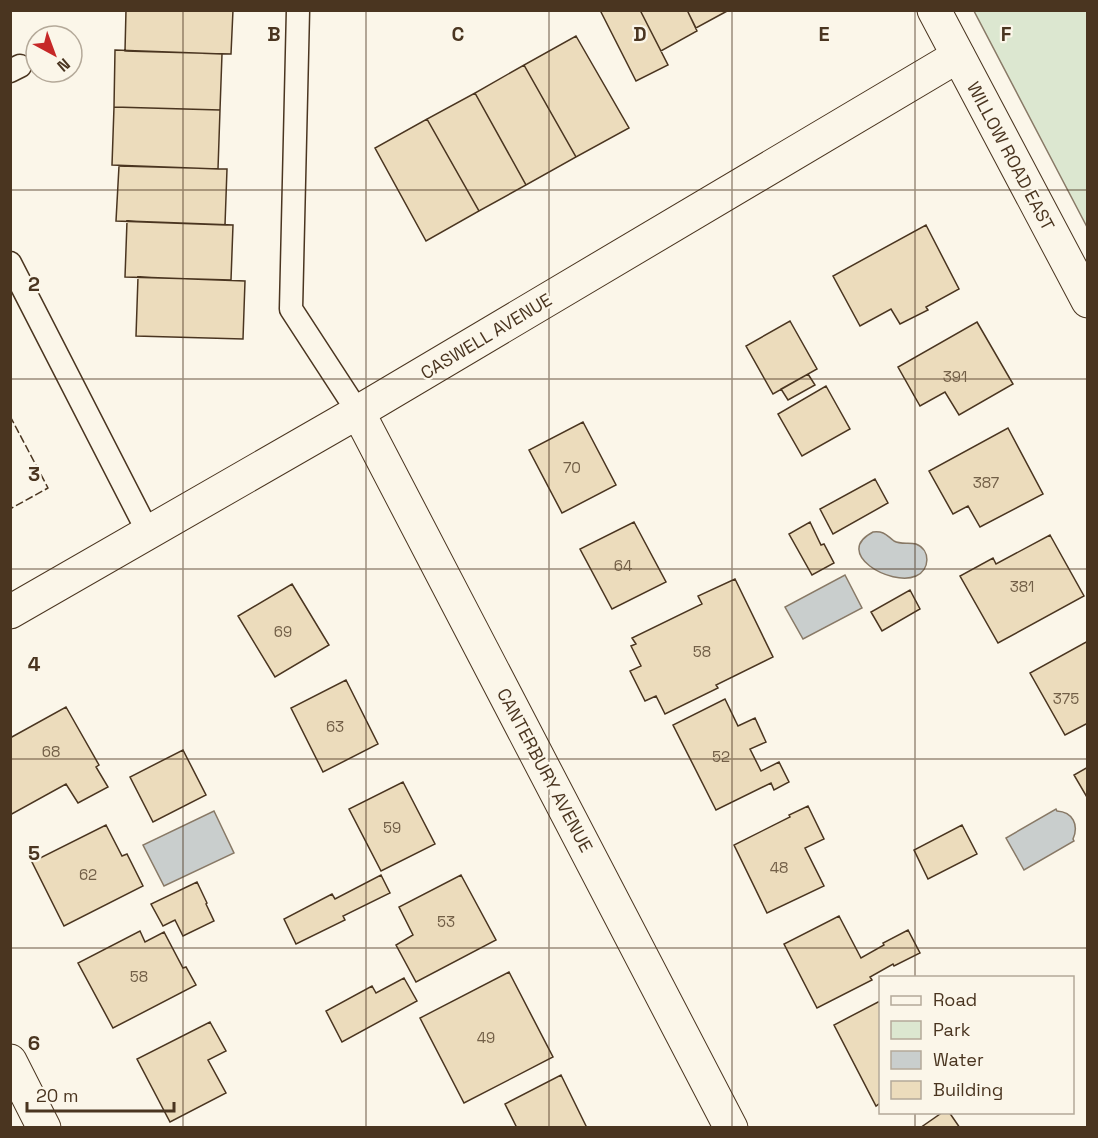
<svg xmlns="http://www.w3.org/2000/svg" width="1098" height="1138" font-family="'Space Grotesk',sans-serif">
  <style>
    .green { fill: #dce7d0; stroke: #887966; stroke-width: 1.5 }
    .water { fill: #c9cecd; stroke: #887966; stroke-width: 1.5 }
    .building { fill: #ecdcbc; stroke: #4a3520; stroke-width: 1.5 }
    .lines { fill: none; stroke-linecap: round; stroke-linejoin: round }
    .service-casing { stroke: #4a3520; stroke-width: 25 }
    .minor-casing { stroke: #4a3520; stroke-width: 35 }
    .secondary-casing { stroke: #4a3520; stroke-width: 35 }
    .service { stroke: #fbf6e9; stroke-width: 22 }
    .minor { stroke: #fbf6e9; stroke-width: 33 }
    .secondary { stroke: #fbf6e9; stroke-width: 33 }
    .fence { stroke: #4a3520; stroke-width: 1.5; stroke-dasharray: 8 3; stroke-linecap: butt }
    .grid { fill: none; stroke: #4a3520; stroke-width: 1.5; stroke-opacity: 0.55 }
    .labels { text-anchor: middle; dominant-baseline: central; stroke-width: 4.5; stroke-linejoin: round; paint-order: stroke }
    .number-label { font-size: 15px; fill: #725f47 }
    .street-label { font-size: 18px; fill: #4a3520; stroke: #fbf6e9 }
    .grid-label { font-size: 20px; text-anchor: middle; font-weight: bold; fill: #4a3520; stroke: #fbf6e9; stroke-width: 4.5; stroke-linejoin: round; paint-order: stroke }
  </style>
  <rect width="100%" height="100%" fill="#fbf6e9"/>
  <path class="green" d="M974,11h113v216z"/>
  <path class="water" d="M873,532c12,-1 13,3 21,9 7,4 15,1 22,3 15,6 14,26 0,32 -25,11 -84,-23 -43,-44z
    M845,575l17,33 -59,31 -18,-32z
    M1056,809l1,2c16,1 22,14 16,28l1,2 -50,29 -18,-32z
    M214,811l20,42 -70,33 -21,-41z"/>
  <path class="building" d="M126,10h107l-2,44 -106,-3z
    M600,10h40l28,55 -32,16z
    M640,10h47l10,21 -36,20z
    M687,10h42l-33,18z
    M576,36l53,92 -53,29 -52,-92z
    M115,50l107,4 -2,56 -106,-3z
    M524,65l52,92 -50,28 -51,-92z
    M475,93l51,92 -47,26 -52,-92z
    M114,107l106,3 -2,59 -106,-4z
    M427,119l52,92 -53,30 -51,-93z
    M119,166l108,3 -2,56 -109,-4z
    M127,221l106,4 -2,55 -106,-3z
    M926,225l33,64 -33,18 2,3 -28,14 -9,-15 -31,17 -27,-50z
    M138,277l107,4 -2,58 -107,-3z
    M790,321l27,48 -44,25 -27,-48z
    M977,322l36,62 -54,31 -14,-23 -25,14 -22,-39z
    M808,374l7,11 -27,15 -7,-11z
    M826,386l24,43 -48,27 -24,-42z
    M583,422l33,63 -54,28 -33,-63z
    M1008,428l35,66 -63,33 -12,-21 -15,8 -24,-43z
    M875,479l13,24 -55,31 -13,-25z
    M634,522l32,60 -54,27 -32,-60z
    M810,522l11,23 3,-1 10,19 -22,12 -23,-41z
    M1050,535l34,61 -86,47 -38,-67 33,-18 3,6z
    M735,579l38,78 -57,28 2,3 -53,26 -9,-18 -11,5 -15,-30 11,-5 -10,-20 5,-2 -4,-6 70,-34 -4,-8z
    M292,584l37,61 -54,32 -37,-61z
    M910,590l10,19 -38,22 -11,-19z
    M1088,641v82l-23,12 -35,-62z
    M346,680l32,64 -55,28 -32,-64z
    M725,699l13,27 17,-8 11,24 -16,7 11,22 18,-9 10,20 -15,8 -3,-7 -55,27 -43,-85z
    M66,707l33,58 -3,2 12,20 -30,16 -12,-19 -56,31v-77z
    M183,750l23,45 -53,27 -23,-45z
    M1088,767v32l-14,-24z
    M403,782l32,62 -54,27 -32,-62z
    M808,806l16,33 -19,9 19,38 -57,27 -33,-68 56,-28 -1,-2z
    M106,825l16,31 5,-2 16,32 -79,40 -32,-64z
    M962,825l15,29 -49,25 -14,-29z
    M381,875l9,18 -47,23 2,4 -49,24 -12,-25 48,-25 3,5z
    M461,875l35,65 -80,42 -20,-37 17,-10 -14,-28z
    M197,882l10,21 -1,1 8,17 -31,15 -8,-16 -12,6 -12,-22z
    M839,916l22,42 23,-13 -1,-2 25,-13 12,23 -26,13 -1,-2 -23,13 2,3 -55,28 -33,-64z
    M140,931l5,11 19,-10 19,36 3,-1 10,18 -83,43 -35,-65z
    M509,972l44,85 -89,46 -44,-85z
    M404,978l13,23 -75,41 -16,-31 46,-25 4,7z
    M880,1001v102l-4,3 -42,-81z
    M210,1022l16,29 -18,9 18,33 -56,29 -33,-63z
    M561,1075l26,53h-70l-12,-24z
    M943,1112h6l11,16h-40z"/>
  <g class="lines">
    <g class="service-casing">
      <path id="service" d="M298,10l-7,299 67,103
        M10,71l10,-5
        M10,263l138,269"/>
    </g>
    <g class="minor-casing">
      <path id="minor" d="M358,412l373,716
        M10,612l348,-200 600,-356
        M10,1061l34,67"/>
    </g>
    <g class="secondary-casing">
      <path id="secondary" d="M934,10l154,291"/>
    </g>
    <use href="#service" class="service"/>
    <use href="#minor" class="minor"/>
    <use href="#secondary" class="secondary"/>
    <path class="fence" d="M10,416l38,72 -38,21"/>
  </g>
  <path class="grid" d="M183,10v1118M366,10v1118M549,10v1118M732,10v1118M915,10v968M10,190h1078M10,379h1078M10,569h1078M10,759h1078M10,948h1078M915,1112v16"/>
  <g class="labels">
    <g class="number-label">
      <text x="955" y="376">391</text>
      <text x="572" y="467">70</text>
      <text x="986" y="482">387</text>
      <text x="623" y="565">64</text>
      <text x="1022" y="586">381</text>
      <text x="283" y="631">69</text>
      <text x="702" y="651">58</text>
      <text x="1066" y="698">375</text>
      <text x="335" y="726">63</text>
      <text x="51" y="751">68</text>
      <text x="721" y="756">52</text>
      <text x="392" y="827">59</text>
      <text x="779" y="867">48</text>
      <text x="88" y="874">62</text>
      <text x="446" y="921">53</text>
      <text x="139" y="976">58</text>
      <text x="486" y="1037">49</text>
    </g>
    <g class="street-label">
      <text transform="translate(1011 156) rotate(62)">WILLOW ROAD EAST</text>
      <text transform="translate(486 336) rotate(-31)">CASWELL AVENUE</text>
      <text transform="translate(545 770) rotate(62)">CANTERBURY AVENUE</text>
    </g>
  </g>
  <g class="grid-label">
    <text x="274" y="41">B</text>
    <text x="458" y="41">C</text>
    <text x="640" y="41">D</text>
    <text x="824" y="41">E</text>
    <text x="1006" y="41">F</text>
    <text x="34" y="291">2</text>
    <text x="34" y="481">3</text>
    <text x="34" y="671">4</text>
    <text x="34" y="860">5</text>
    <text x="34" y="1050">6</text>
  </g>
  <rect width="1098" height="1138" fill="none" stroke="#4a3520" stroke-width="24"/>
  <rect x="879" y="976" width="195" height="138" fill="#fbf6e9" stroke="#b4a999" stroke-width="1.5"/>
  <rect x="891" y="996" width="30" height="9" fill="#fbf6e9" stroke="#b4a999" stroke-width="1.5"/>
  <text x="933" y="1006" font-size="18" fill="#4a3520">Road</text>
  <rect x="891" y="1021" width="30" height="18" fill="#dce7d0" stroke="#b4a999" stroke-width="1.5"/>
  <text x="933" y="1036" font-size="18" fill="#4a3520">Park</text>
  <rect x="891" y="1051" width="30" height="18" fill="#c9cecd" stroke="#b4a999" stroke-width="1.5"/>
  <text x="933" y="1066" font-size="18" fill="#4a3520">Water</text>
  <rect x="891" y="1081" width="30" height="18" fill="#ecdcbc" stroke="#b4a999" stroke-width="1.5"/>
  <text x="933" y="1096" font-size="18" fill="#4a3520">Building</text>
  <g transform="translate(54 54) rotate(139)"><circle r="28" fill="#fbf6e9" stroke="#b4a999" stroke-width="1.5"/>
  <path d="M0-4.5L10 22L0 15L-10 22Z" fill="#c62828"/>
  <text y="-9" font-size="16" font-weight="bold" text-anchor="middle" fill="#4a3520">N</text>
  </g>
  <path d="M27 1102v9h147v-9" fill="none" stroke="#4a3520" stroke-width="3"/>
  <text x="36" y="1102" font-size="18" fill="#4a3520" stroke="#fbf6e9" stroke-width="4.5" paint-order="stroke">20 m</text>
</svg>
